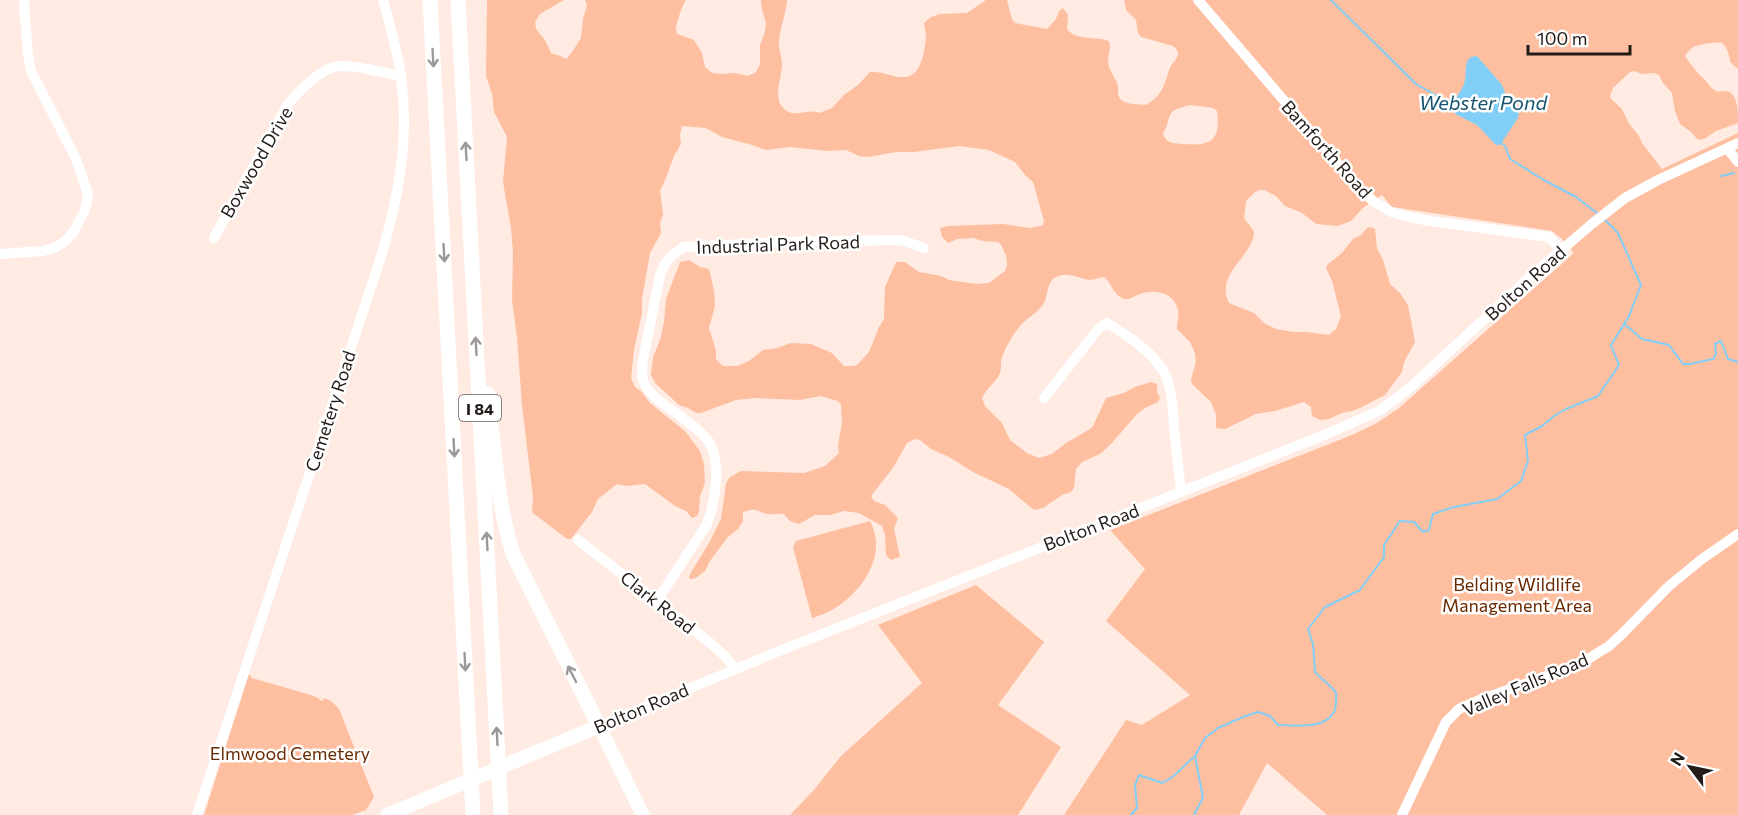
<svg xmlns="http://www.w3.org/2000/svg" width="1738" height="815" font-family="Commissioner,sans-serif">
  <style>
    .green { fill: #febfa0; fill-rule: evenodd }
    .water { fill: #81cff7 }
    .lines { fill: none; stroke-linecap: round; stroke-linejoin: round }
    .stream { stroke: #81cff7; stroke-width: 2 }
    .minor { stroke: #fff; stroke-width: 10 }
    .major { stroke: #fff; stroke-width: 14 }
    .highway { stroke: #fff; stroke-width: 15 }
    .oneway { stroke: #9c9897 }
    .labels { text-anchor: middle; dominant-baseline: central; stroke-width: 5; stroke-linejoin: round; paint-order: stroke }
    .shield { fill: #fff; stroke: #655f5d; stroke-width: 1.5 }
    .shield-label { font-size: 16px; font-weight: bold; fill: #231b17 }
    .street-label { font-size: 18px; fill: #231b17; stroke: #fff }
    .park-label { font-size: 18px; fill: #682a02; stroke: #fff }
    .water-label { font-size: 20px; font-style: italic; fill: #16546f; stroke: #fff }
  </style>
  <rect width="100%" height="100%" fill="#ffebe2"/>
  <path class="green" d="M487,0h77l-24,14 -5,8 1,7 9,11 6,13 9,3 6,3 6,-7 9,-14 2,-19 4,-14 -2,-5h101c-3,3 -10,24 -10,29 0,1 1,3 1,5l17,6 8,13 3,14 7,6 9,1 14,-1 13,3 8,-4 4,-8v-19l5,-13 1,-9 -4,-13 -1,-10h26c-1,14 -7,28 -8,41 -1,8 3,15 3,23 0,14 -10,33 2,45 10,10 24,-1 35,4l13,-5 12,-13 14,-10 12,-13c12,-1 21,5 33,5 18,2 22,-27 23,-41 0,-5 -2,-8 -2,-13l7,-6 9,-3 27,-1 19,-13h21l5,19 3,4 32,6 9,-10 3,-8 4,-3 5,7 -1,14c9,12 28,7 42,12 2,7 0,12 -1,19 0,10 6,15 9,23 2,5 0,10 2,14 3,8 20,7 27,8 16,-10 18,-18 23,-35 3,-9 16,-15 4,-24l-32,-9 -3,-4 -2,-13 -10,-10 -2,-10h614v69l-8,-7c0,-6 -3,-15 -8,-19 -4,-2 -27,2 -30,5 -4,3 -4,4 -7,8 6,9 11,15 18,22 4,3 6,8 10,11 4,4 8,2 13,2 12,1 12,21 12,32l-22,8 -10,7 -5,2 -4,-1 -6,-7 -11,-8 -5,-13 -3,-18 -9,-10 -4,-8 -4,-2 -13,1 -8,-3 -4,1 -17,16 -3,8 2,4 10,9 6,13 11,14 3,7 20,26 76,-36v682h-411l-60,-52 -28,52h-175l62,-95 16,5 48,-30 -84,-74 39,-52 -35,-39 242,-95 25,-12 22,-15 175,-155 -13,-15 -9,-7 -160,-24 -10,-12 -19,13 -12,13 -13,5 -22,-2 -14,-11 -17,-7 -9,-10 -12,-6h-4l-5,2 -9,9 -2,17c3,6 10,10 10,16 0,3 -2,7 -3,9 -10,21 -34,35 -22,60l25,10 10,10 12,6 18,3h13l22,3 7,-6 5,-13 -9,-35 -6,-13 2,-4 14,-11 11,-14 8,-4 6,-7 4,-1 4,2 2,19 6,12 7,24 10,9 8,12 7,37 -11,20 -2,10 -17,23 -25,13 -8,3 -10,2 -13,6 -9,1 -8,-4 -1,-9 -7,-5 -29,9 -19,3 -31,15 -9,-1v-13l-5,-13 -19,-18 -1,-5 5,-17 -1,-9 -5,-11 -13,-13c0,-6 2,-13 1,-19 -4,-18 -23,-21 -38,-16 -6,2 -11,7 -18,4 -9,-4 -11,-16 -18,-21 -4,0 -10,3 -14,3 -10,-1 -20,-8 -32,-4 -12,5 -9,17 -14,27 -6,10 -16,14 -23,22 -8,9 -15,22 -19,32 -2,6 0,13 -3,18 -5,9 -13,14 -17,23l3,8 17,17 8,17 17,13 12,5 13,-4 14,-11 24,-14 3,-3 13,-28 18,-5 11,-6 16,-5 6,2v8l3,6 -2,4 -13,6 -8,6 -26,30 -11,10 -18,8 -6,7 -2,19 -3,4 -9,3 -19,13 -9,2 -25,-21 -36,-17 -24,-15 -18,-8 -11,-9 -5,-1 -8,4 -14,25 -22,28 3,5 11,4 13,13 -4,11 6,28 -9,3 -5,-5 -1,-20 -3,-9 -23,-13 -15,-2 -14,4h-15l-16,9 -9,-3 -6,-7c-5,-1 -10,1 -16,0 -12,-2 -10,-7 -25,-2v9l-5,8 -11,9 -17,23 -5,10c-5,3 -8,8 -14,8l-2,-1 1,-4 19,-31 12,-24 5,-36 4,-6 11,-6 63,2 21,-7 14,-13 -1,-8 4,-22 -1,-18 -3,-4 -18,-5 -20,4 -45,-2 -19,2 -35,13h-5l-8,-5 -9,-3 -24,-22 -4,-8 2,-18 7,-17 4,-18 2,-23 14,-37 9,-2 11,7 9,2 5,22 1,15 -6,22 7,22v9l7,7h14l12,-5 14,-11 14,-2 14,-5 20,1 21,9 12,13h9l4,-1 12,-13 10,-25 5,-8 1,-32 11,-25h9l14,10 22,4 8,4 27,4 13,-1 16,-12 2,-7 -1,-9 -5,-10 -3,-3 -15,-1 -10,-3 -16,1 -9,4 -6,-6 -2,-9 8,-2 55,-2 27,4 13,-3 1,-4 -11,-39 -7,-6 -11,-14 -26,-12 -30,-4 -45,6h-18l-28,5 -9,-1 -13,-6 -19,1 -37,-4 -24,3 -17,-6 -27,-7 -16,-9 -24,-2 -2,9 1,9 -7,12 -8,22 -6,13 3,24 -3,8 1,10 -11,20 -8,46v14l-8,37 -3,28 4,9 7,5 8,11 35,28 15,20 4,13 1,19 -5,13 -1,16 -2,4 -5,2 -6,-7 -11,-5 -30,-22 -19,2 -9,-2 -19,15 -6,13 -21,27h-4l-34,-26 -1,-4 1,-12 -11,-92 -5,-68 -5,-37 1,-48 -2,-24 -8,-46 4,-45 -13,-25 -2,-18 -6,-18zM1190,105l23,3 4,3c4,31 -7,35 -35,33 -6,-1 -13,0 -17,-6 -4,-6 1,-8 2,-13 4,-17 7,-15 23,-20z
    M870,521c22,40 -20,88 -58,97l-19,-71 3,-6z
    M976,585l68,57 -46,63 63,42 -43,68h-228l23,-24 28,-35 81,-73 -44,-58z
    M249,674l3,4 62,18 8,5 2,-3 7,3 8,8 35,88 -8,13 -14,5h-148z"/>
  <path class="water" d="M1477,56l25,29 6,15 11,12 -1,6 -18,27h-4l-19,-20 -20,-10 -6,-5c0,-9 10,-17 13,-26 3,-7 0,-17 4,-24 3,-4 4,-3 9,-4z"/>
  <g class="lines">
    <path class="stream" d="M1331,0l85,84 37,21
      M1500,142l5,4 5,13 32,20 34,18 21,16
      M1721,176l13,-3
      M1624,324l18,15 27,6 14,19h7l23,-5 3,-5 -1,-10 6,-3 7,18 10,3
      M1131,815l6,-7 -2,-23 4,-10 23,8c14,-6 21,-17 33,-27
      M1194,815l9,-17 -8,-42 10,-18 13,-10 25,-11 15,-5 12,4 8,9c18,0 46,5 56,-13 3,-6 2,-14 2,-20l-21,-20 -2,-28 -5,-15 17,-22 35,-17 24,-33v-12l16,-24 14,1 9,10 6,-2 4,-16 21,-7 43,-8 24,-18 7,-20 -3,-26 17,-9 12,-10 12,-7 32,-13 21,-31 -8,-20 18,-29 12,-31 -23,-52 -14,-14"/>
    <path class="minor" d="M1198,0l159,186 16,15 18,11 18,5 21,4 119,16 12,13
      M1727,148l11,14
      M214,238l74,-134c11,-13 34,-37 52,-38 18,-1 43,7 61,10
      M0,254l43,-3 11,-3 10,-6 9,-9 12,-23 3,-16 -12,-35 -45,-88 -3,-17 -4,-49 1,-5
      M1044,398l55,-70 8,-5c21,13 48,30 59,53 6,15 7,34 8,51 2,22 5,44 7,65
      M578,540l130,101 18,16 9,12
      M657,601l50,-77c8,-21 15,-61 2,-82 -14,-21 -56,-39 -65,-59 -3,-7 -2,-16 -1,-23l17,-85c5,-14 11,-20 24,-28l98,-5 119,-2 23,8
      M599,726l173,-72 550,-218 57,-25 18,-13 16,-13 118,-109 62,-53 32,-25 33,-18 80,-37
      M197,815l183,-555c18,-60 30,-121 21,-184 -4,-26 -11,-51 -18,-76
      M1402,815l44,-93 13,-13 18,-8 86,-31 25,-11 21,-13 13,-12 47,-48 33,-27 36,-25"/>
    <path class="major" d="M387,815l212,-89 44,89"/>
    <path class="highway" d="M430,0l43,815
      M458,0l43,815
      M488,394c6,53 9,109 25,160l86,172"/>
  </g>
  <defs><path id="oneway-shaft" d="M-6 0H5M1.5-3L5.5 0L1.5 3" fill="none" stroke-width="1.6" stroke-linecap="round" stroke-linejoin="round" transform="scale(1.5)"/></defs>
  <g class="oneway">
    <use href="#oneway-shaft" transform="translate(433 58) rotate(87)"/>
    <use href="#oneway-shaft" transform="translate(466 151) rotate(-93)"/>
    <use href="#oneway-shaft" transform="translate(444 253) rotate(87)"/>
    <use href="#oneway-shaft" transform="translate(476 346) rotate(-93)"/>
    <use href="#oneway-shaft" transform="translate(454 448) rotate(87)"/>
    <use href="#oneway-shaft" transform="translate(487 541) rotate(-93)"/>
    <use href="#oneway-shaft" transform="translate(465 662) rotate(87)"/>
    <use href="#oneway-shaft" transform="translate(572 674) rotate(-117)"/>
    <use href="#oneway-shaft" transform="translate(497 736) rotate(-93)"/>
  </g>
  <g class="labels">
    <rect class="shield" x="459" y="395" width="42" height="26" rx="4.5"/>
    <g class="shield-label">
      <text x="480" y="408">I 84</text>
    </g>
    <g class="street-label">
      <text transform="translate(1327 149) rotate(48)">Bamforth Road</text>
      <text transform="translate(256 162) rotate(-60)">Boxwood Drive</text>
      <text transform="translate(778 244) rotate(-2)">Industrial Park Road</text>
      <text transform="translate(1525 283) rotate(-42)">Bolton Road</text>
      <text transform="translate(330 411) rotate(-72)">Cemetery Road</text>
      <text transform="translate(1091 527) rotate(-21)">Bolton Road</text>
      <text transform="translate(658 602) rotate(38)">Clark Road</text>
      <text transform="translate(1525 684) rotate(-23)">Valley Falls Road</text>
      <text transform="translate(641 708) rotate(-23)">Bolton Road</text>
    </g>
    <g class="park-label">
      <text x="1517" y="584">Belding Wildlife<tspan x="1517" dy="21">Management Area</tspan></text>
      <text x="290" y="753">Elmwood Cemetery</text>
    </g>
    <g class="water-label">
      <text x="1483" y="102">Webster Pond</text>
    </g>
  </g>
  <g transform="translate(1690 767) rotate(302)" stroke="#ffffff" stroke-width="4.5" paint-order="stroke">
  <path d="M0-4.5L10 22L0 15L-10 22Z" fill="#231b17"/>
  <text y="-9" font-size="16" font-weight="bold" text-anchor="middle" fill="#231b17">N</text>
  </g>
  <path d="M1528 45v9h102v-9" fill="none" stroke="#231b17" stroke-width="3"/>
  <text x="1537" y="45" font-size="18" fill="#231b17" stroke="#ffffff" stroke-width="4.5" paint-order="stroke">100 m</text>
</svg>
